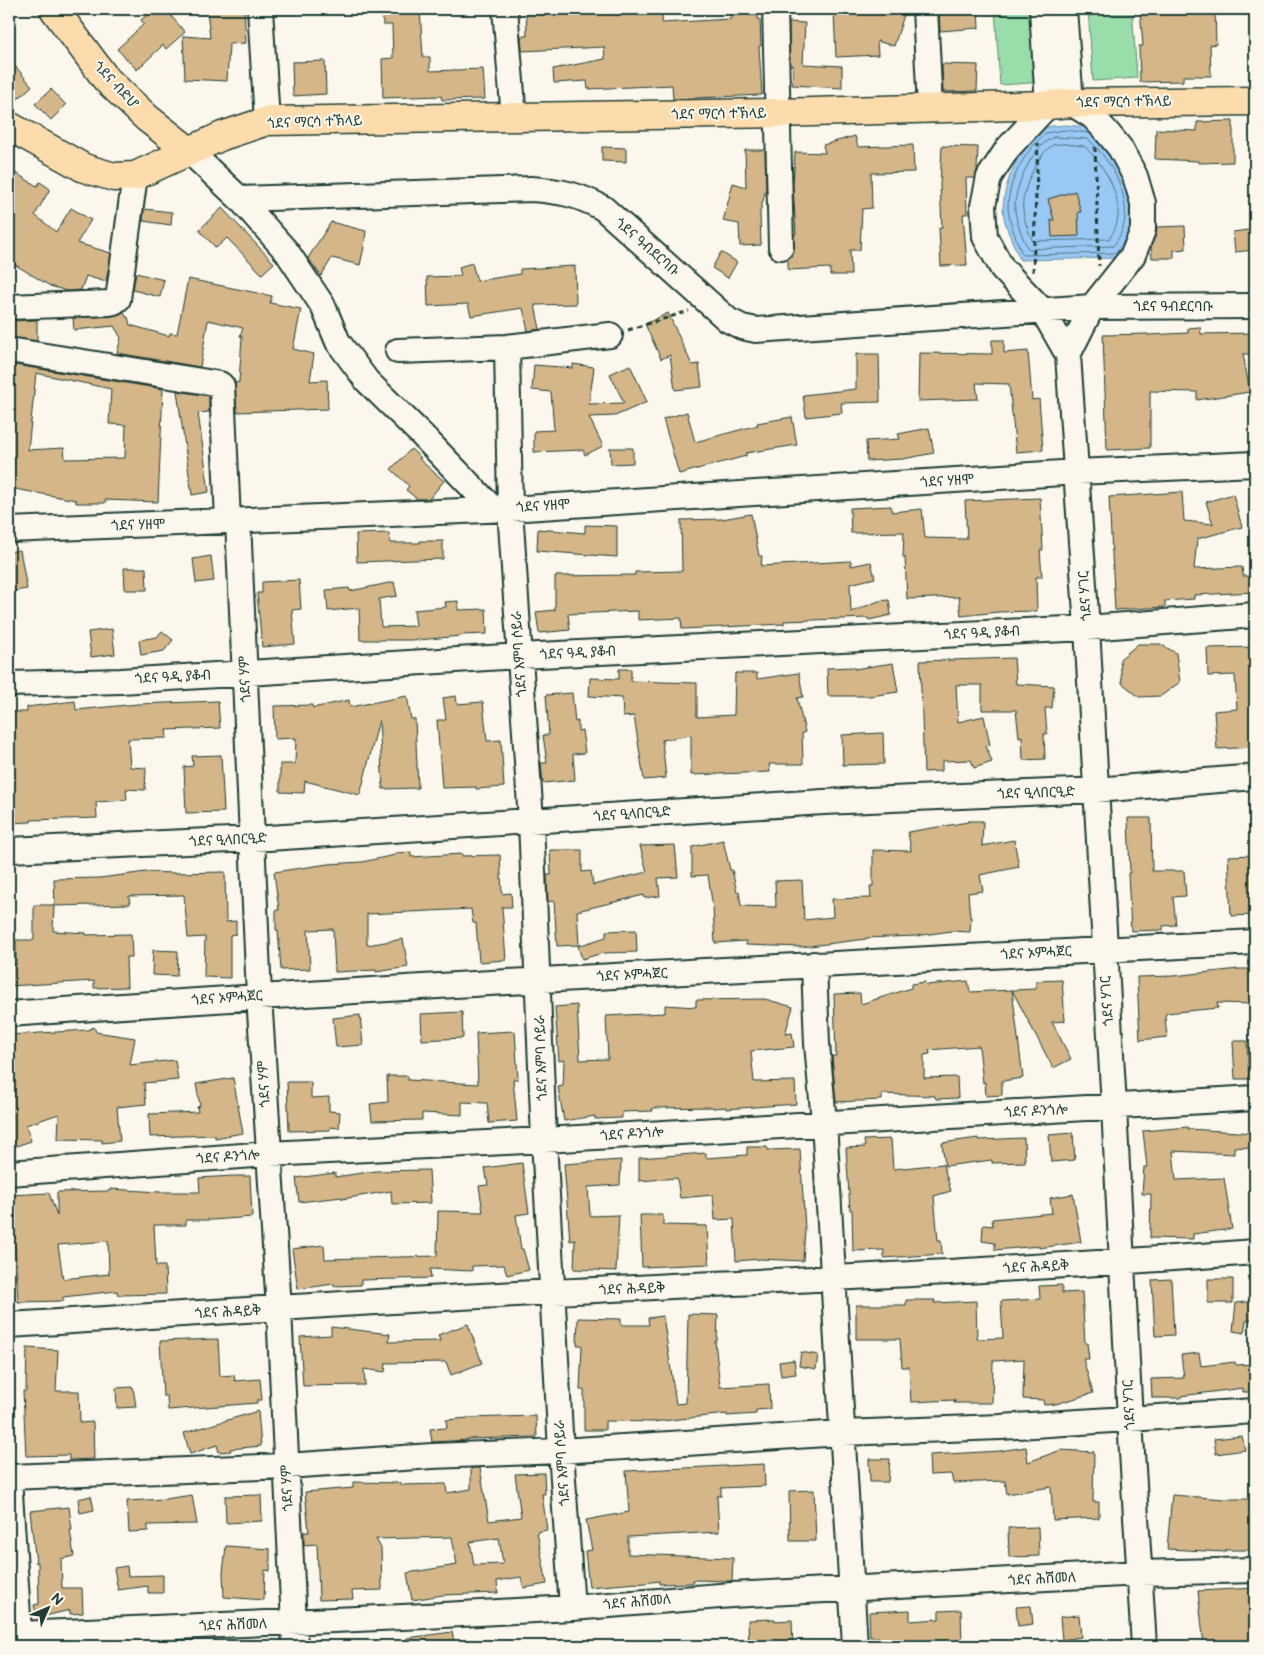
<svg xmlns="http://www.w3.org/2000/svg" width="1264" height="1655" font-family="'Balsamiq Sans','Noto Sans Ethiopic',sans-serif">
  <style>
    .green { fill: #98ddaa; stroke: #5c8d6f }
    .water { fill: #99c8f4; stroke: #6890a7 }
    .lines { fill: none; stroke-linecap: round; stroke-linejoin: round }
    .shore { stroke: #507581; stroke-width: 1 }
    .building { fill: #d4b688; stroke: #1f3d34; fill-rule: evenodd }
    .minor-casing { stroke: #1f3d34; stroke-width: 28 }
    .major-casing { stroke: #1f3d34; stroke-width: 31 }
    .path { stroke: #1f3d34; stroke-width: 3; stroke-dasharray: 5 4; stroke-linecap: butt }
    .minor { stroke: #fbf7ec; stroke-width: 24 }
    .major { stroke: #fcdcac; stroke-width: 28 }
    .labels { text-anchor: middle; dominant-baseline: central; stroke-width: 4; stroke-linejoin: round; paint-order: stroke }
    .street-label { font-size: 14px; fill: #1f3d34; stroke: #fbf7ec }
  </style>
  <rect width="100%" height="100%" fill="#fbf7ec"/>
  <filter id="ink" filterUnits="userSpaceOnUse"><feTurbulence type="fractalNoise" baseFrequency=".02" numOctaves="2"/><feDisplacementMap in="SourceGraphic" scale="10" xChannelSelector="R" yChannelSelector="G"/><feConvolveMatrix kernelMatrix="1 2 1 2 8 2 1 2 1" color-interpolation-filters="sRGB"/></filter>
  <g filter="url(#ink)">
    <path class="green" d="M995,9h44l5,73 -44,3z
      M1088,9h44l5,69 -44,3z"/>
    <path class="water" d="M1065,125l22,2 42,47 6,54 -16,30 -99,2c-6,-16 -17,-35 -17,-52 1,-26 17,-63 39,-78 6,-5 15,-4 23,-5z"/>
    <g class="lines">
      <path class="shore" d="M1090,133l-26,-3 -18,3c-21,18 -38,47 -38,75 1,15 9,32 14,46l2,1 92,-2 8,-12
        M1054,137l34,2c28,26 53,73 25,107l-84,3 -2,-2c-5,-12 -11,-25 -12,-37 -2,-21 18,-66 39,-73z
        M1065,144l19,2c23,21 48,64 25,93l-75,2 -2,-1c-4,-10 -8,-20 -9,-30 -3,-17 15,-57 30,-65 3,-1 8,-1 12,-1z"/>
    </g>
    <path class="building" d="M155,9h10l20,23 -19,17 -3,-4 -26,25 -20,-21 27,-25 -3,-4z
      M244,9l2,34 -17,1 -2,37 -42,-2 -2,-43 27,2 -3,-28z
      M382,9h38l3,48h7v14l53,-2 2,30 -43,1 -1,-4 -58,2 -1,-39 11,-1 -1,-33h-9z
      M526,9h137l-1,14 69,-4v-10h27v10h2l1,27h-2l3,49 -89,4 -1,-14 -84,4 -1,-8 -33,2 -1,-14 52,-10 -1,-12 -82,4 -1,-15h6z
      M867,9h18l19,6 -10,31 -17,-5 1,14 -42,2 -2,-45 33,-2z
      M939,9h39l1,19 -39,3z
      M1140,9h75l1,35 -6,1 1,31h-28v5l-43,1 -1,-36h4z
      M789,22l16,1 -2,41 39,2v22l-50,-3 1,-20h-3z
      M9,59l23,27 -23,21z
      M325,61l1,33 -33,2 -1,-34z
      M942,64l36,1 -1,26 -34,1z
      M51,89l15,16 -15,15 -16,-16z
      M1233,121v41l-35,1v-2l-43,-2 1,-30 41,2v-9z
      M855,136l3,11 55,-2 1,27 -43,1 1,35 -10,1 -2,41h-10l1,25h-21v-7l-42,2v-11l5,-6 1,-19h2l-3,-48 2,-34 30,1 -2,-8z
      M942,146l36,1 -1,23 -2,8h-9l1,36h-4l4,51 -26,1 -2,-38h3l-2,-43z
      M602,147l24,1v14l-24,-1z
      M745,150h20l1,39 -6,23 1,33 -21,1 -1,-22 -16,-3 10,-38 13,4z
      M9,169l28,17 3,-4 10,7 -15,26 21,17 15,-24 20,12 -14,23 34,10 -5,29 -20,-6 -5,14 -14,1 -17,-5 -41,-25z
      M1075,191l6,21h-3l1,24 -27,1 -1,-17h3l-6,-21z
      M222,208l52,55 -12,11 -35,-36 -11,10 -17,-18z
      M144,209l28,3 -1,13 -28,-4z
      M331,222l35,9 -2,16 -4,18 -28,-7 -11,18 -13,-18z
      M1185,226l1,23 -12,1v8h-22l-1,-12 5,-11 1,-8z
      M1255,229v21l-20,2 -2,-20z
      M721,252l16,10 -9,16 -16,-10z
      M472,263l5,18 43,-7v-5l55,-3 1,38 -41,1 5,24 -12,2 -5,-23 -52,8 -3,-12 -40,2 -1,-29 34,-1 -2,-9z
      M136,273l28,7 -4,17 -27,-7z
      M188,279l84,17 -2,7 31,6 -8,40 21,5 -4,27 17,-1 1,29 -91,3 -2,-29 4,-1 3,-45 -2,-1 3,-8 -35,-8 -8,47 -83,-14 4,-15 -7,-12 -40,4 -1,-12 39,-2 12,-4 2,5h2l2,8 39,11 1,-3 7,1z
      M668,313l24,52 7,-1 3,23 -27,3 -5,-35 -9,4 -16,-35z
      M37,320v21l-28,-4v-16z
      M1200,327l1,7 54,-1v21h-12l7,38 -53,8v-8l-47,-1v57l-43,2 -4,-115 45,-1v1l40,-2v-5z
      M992,340h12v13l24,-2 4,49 7,-1 4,51 -27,2 -7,-68 -33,-1 2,16 -60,2 1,-48 73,1z
      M856,354h23l1,48 -39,1 1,10 -36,4 -3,-22 53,-6z
      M9,364l154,25 -5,113 -53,-2v3h-29v-3l-67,-12v-63l5,-50 -5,-1zM36,373l75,16 -2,35 17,1 -1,33 -60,1 -1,-11 -36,2z
      M573,364l21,3 -5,37 35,-1 -14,-29 20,-9 17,37 -32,14 -26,1 14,29 -18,9 -2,-5 -49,2v-21l20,-1 -3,-38 -19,-2 2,-25 39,3z
      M177,391l32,5v16l-11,1 11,79 -17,3z
      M687,412l8,30 63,-17 -1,-2 35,-6 5,28 -51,8v3l-67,18 -16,-55z
      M929,428l5,25 -31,6 -36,2 -1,-20 34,-2 -2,-5z
      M610,448h23v15l-22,1z
      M411,449l10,9 -2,1 25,22 -15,18h-12l-11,-9 3,-4 -18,-17z
      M1182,492l2,29 29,3 -7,-22 27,-8 9,33 -45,12 -3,30 48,-2 1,9h12v16l-61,3v4l-29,2v6l-50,3 -6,-113z
      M1040,498l3,52h-3l2,27h-6l1,34 -39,1 -37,4 -2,-19 -52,2 -2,-42h-2l1,-25 -53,1 -1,-25 41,-2 1,6 30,-3 3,29 42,1 -2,-38z
      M751,514l8,42h3l-1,10 90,-5v5l20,-4 4,16 -25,6 1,28 28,-11 10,-1 2,15 -22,5 -1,-2 -84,3v3l-102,5 -1,-11 -43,2v-9l-70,3 2,16 -31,3 -3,-21 19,-2v-34l80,-1v-3l47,-1 -1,-51 41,-1z
      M585,525l32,1v31l-80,-6 1,-22 47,4z
      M389,533l1,10h30v-2h23v18l-86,3 -1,-28z
      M20,550l7,39 -18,3v-40z
      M211,556l3,25 -18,2 -3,-24z
      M124,568h22l1,22h-22z
      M299,580l2,29 -9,1 3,34 -33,3 -5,-54h5v-11z
      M394,582l3,14 -18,3 2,28 35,-1 -2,-16 32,-3 -1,-5 13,-1v9l28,-1 1,25 -26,1v1l-43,4h-58l-1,-32 -31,3 -2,-21 23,-2 1,3z
      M112,629l3,25 -24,3 -3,-25z
      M162,631l11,9 -9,11 -23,4 -2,-15 18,-3z
      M1138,644h22l16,9 4,29 -19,14 -22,1 -17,-14 -2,-24z
      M1255,647v100l-38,2 -3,-38 23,-2 -2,-34 -27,1 -1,-28z
      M1014,658l2,26 38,2 -2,22h-7l2,26h-3l1,25 -22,1 -1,-24 -3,1 -3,-27h-34v-25h-26l2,37 26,-6 6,29 -4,1 6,16 -18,6 -3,-8 -29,1v10l-18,1 -4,-111z
      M893,663l5,29 -28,4h-42l-1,-28 27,-1v2z
      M619,669h12v12l66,2v34l37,-2 1,-42h22v6l42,-6 4,24 -6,1 8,34 -3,1 1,31h-34l1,8 -79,3v-40l-29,5 4,38 -22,2 -10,-64 -11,1 -1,-19 -33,-2 1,-18 29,1z
      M572,693l3,29 3,-1v10l4,-1 3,23 -12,1 2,26 -32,3 -2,-20h6l-4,-28h6l-3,-40z
      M407,696l4,23h4l3,69 -35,1 -4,-69 -19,75 -55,-14 -1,12 -24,-1v-28h15l1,-26 -21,1 -1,-33 38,-1 1,3 36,-8 1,7z
      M456,696l1,8 26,-2 4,39 14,-1 3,47 -28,2v-2l-34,1 -5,-68h9l-3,-22z
      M75,701l1,9 62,-6 80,-3 2,27 -54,2 1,8 -39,1 2,28 16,1 -1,22 -19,-1 1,11 -31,2 1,16 -66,2v2l-22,1v-111h18v-5z
      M883,733l1,31 -41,1 -1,-30z
      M221,755l3,57 -38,1 -2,-46 9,-1 -1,-10z
      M1128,818h23l1,53h32l2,25 -13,1 3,28 -13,1v4l-32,1 -3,-58h2z
      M968,821h15l-1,25 32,-6 5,27 -39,8 3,16 -15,2 2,24h1l-1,15 -19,-1 -35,5 -50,2v1l-64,8 -56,-2v-4l-31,2 -2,-35 -5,-33 -16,1v-29l31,-7 7,30h2l5,22 2,-1 2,15 35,1 -1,-26 27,-1 2,40 29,-3 -1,-18 39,-1 -1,-12h3v-36l38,1 -3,-19 60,-10z
      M675,845l3,32 -20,1 2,18 -16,2v-3l-67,16 2,34 -22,1 -3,-45 -6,1 -1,-27h4l-1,-25h32v22l9,-1 2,14 54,-13 -7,-26z
      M411,852v5l51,-3v2l38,-1 2,39 9,-1 1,14h-10l4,53 -27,2 -3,-39h-3l-2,-14 -104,5v31l36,-6 5,28 -32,5v-2l-41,2 -2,-43 -25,1 2,39 -29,1 -3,-40h-2v-20h3l-5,-38 54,-8 34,-2 33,-7v-2z
      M1255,855v60l-24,1 -3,-60z
      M146,872l28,1 51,-1 1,50 10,-1v13l-6,1v43l-26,-1 1,-40 -17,1 -4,-43 -55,1 1,8 -75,2 -1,-27 46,-1z
      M34,905h20l-1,26 33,2v2l45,-1 1,23h-6l1,30 -33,1v-7l-85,5v-21h7v-25h18z
      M636,930l1,22 -34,1 -21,6 -4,-13 28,-9v-6z
      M153,950l25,1 -1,25 -25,-1z
      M1239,969h16v35l-38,-1 1,5 -52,5 -1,4 2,20 -27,3 -3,-63 36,-1z
      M1062,980l3,41 -13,1 19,37 -18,9 -41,-78 24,-1v-8z
      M968,981l2,11 42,-2 11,88 -21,3v14l-16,1 -1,-14 -2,1 -4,-37 -50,4 1,4 -6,1v23l33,-1 1,21 -22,1 -1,-3 -53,-2v6l-46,2 -4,-46h4l-2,-62 26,-1 1,11 50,-16v-4l14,-2 1,3z
      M765,999l28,8 -8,27 7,-1 2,14 -43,4 3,31 41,-1 1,23 -70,5v-2l-13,1v-1l-61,1 1,3 -31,1v6l-27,1v-3l-31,5 -6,-34 5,-1 1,-26 -5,1 -4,-54 22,-2 3,55 28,-1 -2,-43 59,-3v-8l31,2v-7z
      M462,1012l1,26 -41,2 -1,-26z
      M360,1015l3,30 -27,2 -3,-29z
      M94,1027l2,5 39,6 -5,27 45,-5 3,20 -34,3 2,21 -29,3 3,34 -18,2v-3l-44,-1 1,-25 -33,11 5,16 -18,6 -4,-13v-13l3,-1 -3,-18v-67l79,-5z
      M515,1031l3,48h-5l4,42 -28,2 -2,-20 -25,-1v13l-40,-2v7l-50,1 -2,-17 18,-2 -1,-26h21v4l70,4 -2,-51z
      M1233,1041h14l2,38h-14z
      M233,1078l10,55 -28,5v-3l-65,2 -1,-23 49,-2 -1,-5 3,-1 -4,-22z
      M287,1082h24v16l18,-1v14l11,1 -1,16 -9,-1v3l-41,1z
      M1188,1127v2l67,4v15l-21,-1v7l-61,-3 3,29 48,-2 8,51 -39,5v5l-43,-1 1,-44h-9l2,-27h3l-4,-36z
      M1073,1133l2,27 -24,2 -2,-27z
      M978,1138v2l46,-2 1,24 -33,1v-3l-47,6 -3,-23z
      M891,1139l2,30 50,-5 8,27 -17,5 4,44h3l1,14 -58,4v-8l-31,1 -1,-41h-2l-4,-62 19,-1 -1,-7z
      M747,1147h20l1,3 32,-1 5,80 -2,32 -43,-2 -24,2 -2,-42 -19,1 -2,-25 -33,3 -3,-20 -38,3v-23l67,-5v5l41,-3z
      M621,1160l-1,25 -32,2 2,29 29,-1 -3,56 -42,-2 1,-29 -5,1 -6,-77z
      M522,1163l7,50 -13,2 5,34h2l6,21 -22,5 -3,-10 -32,1v5l-42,-2 1,9 -70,2v5l-27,1v-2l-36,5 -6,-40 32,-4 1,14 112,-3 1,-45 45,1 -4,-26 9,-1 -3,-17z
      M429,1170l2,33 -39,1 -1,-13 -49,8v-2l-43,5 -3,-24 39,-5v4l41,-6z
      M233,1176h17l2,41 -40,3h-26v5h-32l2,41h9l1,28 -48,1 -1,-4 -54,6v4l-45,1 -3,-55 -5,-1v-12h2l-3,-39 40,-2 8,23v-24l53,-1v-2l50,3h40l-1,-14zM108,1241l1,33 -46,5 -5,-34z
      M1073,1194l8,48 -42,6v-2l-44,4v-7l-13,-2 1,-16 10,1 -1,-7 60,-6 -2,-15z
      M640,1215h23v10l44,1 2,38 -67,3z
      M1171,1279l3,56 -19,1 -3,-56z
      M1208,1279h25v24h-25z
      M1062,1285v8l20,-1 3,51h2l2,16h-6l10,34 -37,11 -12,1 -1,-5 -20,-1 1,-40 -31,2 -1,42h-38l1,-3 -44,2 -2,-35h-7l-2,-28h-44v-34h50v-5h29l-1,3 42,-2 1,38 26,-1 -2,-37 39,-2 -1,-13z
      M1255,1301v19l-9,1 -2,12 -11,-2 3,-28z
      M688,1314l30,1 -1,26h-2l5,46 49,-3 1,25 -14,1v4l-29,2v-2l-75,8 -47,-1v9h-21v-40h-4l2,-45h-5l1,-27 43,1v6h28l-1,-7 15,-2 13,88 10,-1z
      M468,1324l14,39 -31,12 -5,-13 -60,1 -1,9 -21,-3 1,16 -62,1 -3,-49 31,-2v-8l59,7 -1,8 51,-1 -2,-6z
      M218,1339l2,37 14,-1 1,6 25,-2 2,21h-5v3l-89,7 -1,-14h-4l-3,-55z
      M27,1348l31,2 -2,41h23l1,32 13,-1 1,37 -25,1v-5l-43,1 -3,-65h3z
      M801,1352l17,3 -2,14 -17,-3z
      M1199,1353l2,13 34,-4 1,3 19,-1v28h-12v-4l-62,8v2h-29l-1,-19 33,-1 -3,-23z
      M794,1360l2,14 -15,2 -2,-14z
      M133,1387l3,20 -19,1 -1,-20z
      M258,1411l3,35 -31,3 1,2 -12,1 -2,-7 -27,9 -6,-21z
      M536,1416l1,21 -70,2v1l-35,2 -2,-13 17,-1 -1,-8 22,-2z
      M1242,1436l3,14 -29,4 -2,-15z
      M1026,1447l2,15 33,-12 33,2 -1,50h6v16l-46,2 -2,-33 -44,7 -2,-13 -52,2 -2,-9 -21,1 -1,-20 71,-4z
      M869,1459h21l-2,23h-18z
      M764,1464l1,22 -44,2v8h-4l2,36 -91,5v17l105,4 -1,23 -39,-1v3l-34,1v-3l-22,3v-1l-48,4 -4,-36 7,-1 -6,-30 43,-8 -3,-41z
      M471,1468h9l9,53 32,-4 -6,-43 29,-1 1,21h-3l5,36 -10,2 10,52 -23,4 -3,-11 -24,4 1,12 -55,2 -31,5 -5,-27 50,-8 -5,-28 -76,2 5,9 1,42 -30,1 1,8 -34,1 -2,-56 -13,1v-13h5l-4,-40 48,-4v-6l48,1v2l45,-1 1,9 24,-4zM499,1538l4,26 -29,1 -4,-23z
      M814,1490l2,51h-26l-1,-50z
      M192,1495l5,29 -49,1v6l-19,1 -2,-31 38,-2z
      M261,1495l1,26 -36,2 -1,-27z
      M1172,1495l52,4h26l1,51h-26v2l-58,-3z
      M91,1496l3,14 -14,3 -2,-14z
      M69,1507l3,23h-2l4,26 -13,3 1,29h20l1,25 -13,1v-4l-33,8 -3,-13 5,-1 -1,-42 -2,1 -6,-52z
      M1038,1527l1,29 -30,1 -1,-29z
      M226,1546l44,3v22l-5,-1 -1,30 -40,-3 -1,-24z
      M127,1566l1,10 35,-1v18h-15v-7l-30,4 -4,-22z
      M1255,1588v58h-51l-6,-55z
      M1031,1606l2,18 -15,2 -2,-19z
      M910,1610v11l29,-2v-8l22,-1 1,36h-83v-9h-9l-1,-25z
      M1079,1615l2,22 -19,3 -2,-23z
      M775,1619v2l17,-1 1,26h-44l-1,-26z
      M452,1632l3,14h-48v-8z"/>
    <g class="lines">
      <g class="minor-casing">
        <path id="minor" d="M260,9l7,112
          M505,9l9,109
          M775,9l6,238
          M925,9l5,99
          M1042,9l6,96 -40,43 -19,29 -6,29 2,31 17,31 41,43 25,44 19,273 27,479 16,313 14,226
          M1064,9l7,94 22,14 13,14 14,17 15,28 8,27v27l-10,25 -41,52 -24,48
          M189,151l51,48 47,53 36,54 15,36 29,39 54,53 72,75
          M240,199l291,-10c30,2 45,5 72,19l125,112 14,7 14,3 336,-23 163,-1
          M9,307l100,-4 5,-1 4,-3 17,-123
          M507,347l3,162 21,312 13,319 17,311 11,157
          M9,350l211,34 2,2 6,135
          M398,351l109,-4 103,-12
          M238,521l21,475 20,313 16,337
          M9,530l501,-21 567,-37 178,-8
          M9,684l112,-3 398,-25 568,-28 168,-13
          M9,850l244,-11 570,-37 273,-12 159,-13
          M814,964l3,80 7,78 31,524
          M9,1014c415,-30 831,-50 1246,-72
          M9,1173l260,-19 275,-14 711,-42
          M9,1325c181,-11 363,-24 545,-33 234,-12 468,-22 701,-40
          M9,1477l277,-11 146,-10 129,-5 281,-18 158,-6 255,-16
          M9,1478l11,168
          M19,1634l406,-18 147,-8 160,-13 408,-22 115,-3"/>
      </g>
      <g class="major-casing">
        <path id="major" d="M54,9l52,70 41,39 42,33
          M9,126l75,42 30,9 21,-1 87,-40 45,-15 511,-8 270,-8 23,-2 184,-2"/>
      </g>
      <path class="path" d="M1095,147l4,119
        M1033,272l5,-129
        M628,330l61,-19"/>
      <use href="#minor" class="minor"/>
      <use href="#major" class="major"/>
    </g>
  </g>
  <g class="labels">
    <g class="street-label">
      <text transform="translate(116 85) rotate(47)">ጎደና ብድሆ</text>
      <text transform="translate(1124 102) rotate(-1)">ጎደና ማርሳ ተኽላይ</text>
      <text transform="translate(719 114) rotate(-1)">ጎደና ማርሳ ተኽላይ</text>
      <text transform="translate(315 122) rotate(-2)">ጎደና ማርሳ ተኽላይ</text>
      <text transform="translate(647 247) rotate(41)">ጎደና ዓብደርባቡ</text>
      <text x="1173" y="306">ጎደና ዓብደርባቡ</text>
      <text transform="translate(947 481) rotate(-4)">ጎደና ሃዘሞ</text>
      <text transform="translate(543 506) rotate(-4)">ጎደና ሃዘሞ</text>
      <text transform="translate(138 525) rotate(-2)">ጎደና ሃዘሞ</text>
      <text transform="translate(1085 596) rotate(-94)">ጎደና ሃገር</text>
      <text transform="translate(982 633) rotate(-3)">ጎደና ዓዲ ያቆብ</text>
      <text transform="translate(578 653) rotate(-3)">ጎደና ዓዲ ያቆብ</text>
      <text transform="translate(519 654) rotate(-94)">ጎደና እምባ ሶይራ</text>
      <text transform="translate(173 677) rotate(-3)">ጎደና ዓዲ ያቆብ</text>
      <text transform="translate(245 679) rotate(-93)">ጎደና ሃም</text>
      <text transform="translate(1036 793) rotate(-2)">ጎደና ዒላበርዒድ</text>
      <text transform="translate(632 814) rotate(-4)">ጎደና ዒላበርዒድ</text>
      <text transform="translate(228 840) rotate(-3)">ጎደና ዒላበርዒድ</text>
      <text transform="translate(1036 953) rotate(-3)">ጎደና ኦምሓጀር</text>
      <text transform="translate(632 975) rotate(-3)">ጎደና ኦምሓጀር</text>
      <text transform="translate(227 998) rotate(-4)">ጎደና ኦምሓጀር</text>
      <text transform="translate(1107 1001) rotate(-94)">ጎደና ሃገር</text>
      <text transform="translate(541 1058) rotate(-92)">ጎደና እምባ ሶይራ</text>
      <text transform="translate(264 1084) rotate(-94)">ጎደና ሃም</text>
      <text transform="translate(1036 1111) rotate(-3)">ጎደና ዶንጎሎ</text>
      <text transform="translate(632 1134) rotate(-4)">ጎደና ዶንጎሎ</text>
      <text transform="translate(228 1157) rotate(-4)">ጎደና ዶንጎሎ</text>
      <text transform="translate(1036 1267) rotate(-3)">ጎደና ሕዳይቅ</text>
      <text transform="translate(632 1289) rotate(-2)">ጎደና ሕዳይቅ</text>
      <text transform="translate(228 1312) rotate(-3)">ጎደና ሕዳይቅ</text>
      <text transform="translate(1129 1405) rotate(-93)">ጎደና ሃገር</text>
      <text transform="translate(562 1463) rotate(-94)">ጎደና እምባ ሶይራ</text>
      <text transform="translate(287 1488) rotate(-93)">ጎደና ሃም</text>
      <text transform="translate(1042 1579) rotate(-3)">ጎደና ሕሽመለ</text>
      <text transform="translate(637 1602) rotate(-5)">ጎደና ሕሽመለ</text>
      <text transform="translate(233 1625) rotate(-2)">ጎደና ሕሽመለ</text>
    </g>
  </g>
  <rect width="1264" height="1655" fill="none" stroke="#fbf7ec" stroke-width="30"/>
  <rect x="15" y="15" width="1234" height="1625" fill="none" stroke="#1f3d34" stroke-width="2" filter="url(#ink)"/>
  <g transform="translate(48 1608) rotate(45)" stroke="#fbf7ec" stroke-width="4" paint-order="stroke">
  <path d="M0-4L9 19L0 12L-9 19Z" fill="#1f3d34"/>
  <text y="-8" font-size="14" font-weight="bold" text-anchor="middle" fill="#1f3d34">N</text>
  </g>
</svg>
